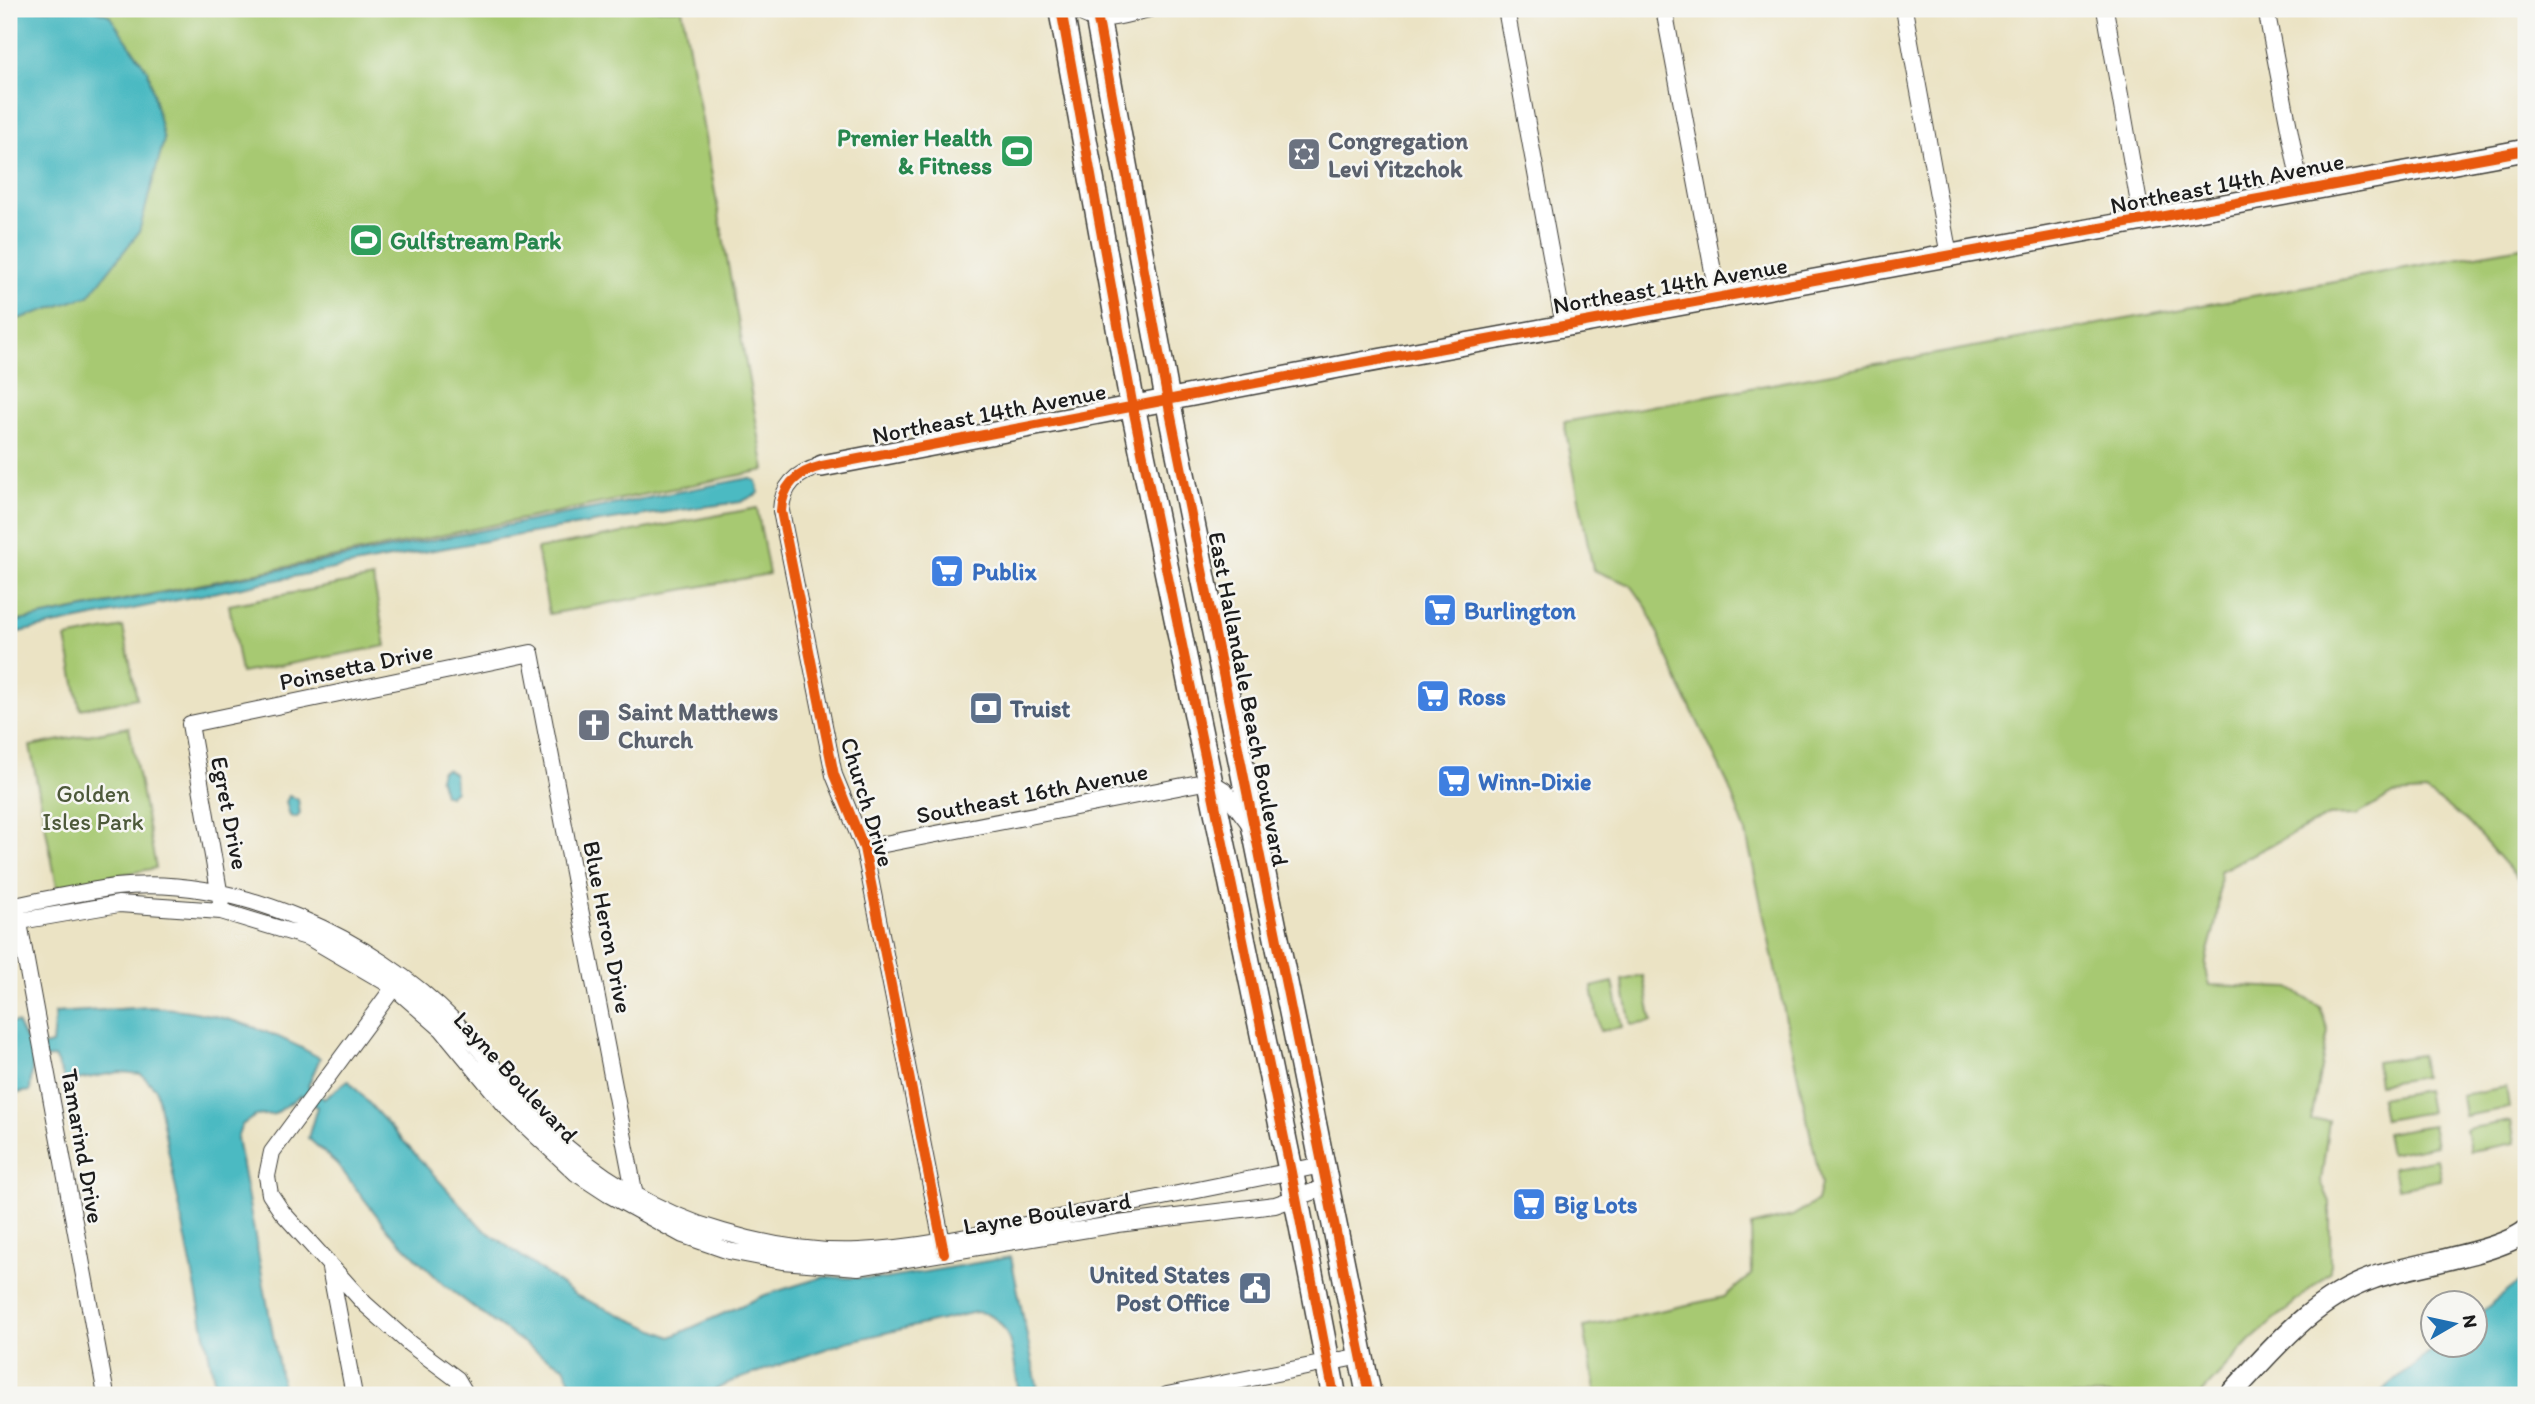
<svg xmlns="http://www.w3.org/2000/svg" width="2535" height="1404" font-family="Itim,sans-serif">
  <style>
    .green { fill: #a7c972; stroke: #627247; stroke-width: 2 }
    .water { fill: #4bbac2; stroke: #346b6f; stroke-width: 2 }
    .lines { fill: none; stroke-linecap: round; stroke-linejoin: round }
    .street-casing { stroke: #3b3a35; stroke-width: 18 }
    .secondary-casing { stroke: #3b3a35; stroke-width: 24 }
    .primary-casing { stroke: #3b3a35; stroke-width: 27 }
    .street { stroke: #fff; stroke-width: 16 }
    .secondary { stroke: #fff; stroke-width: 21 }
    .primary { stroke: #fff; stroke-width: 24 }
    .cycleway-casing { stroke: #f6f6f2; stroke-width: 15 }
    .cycleway { stroke: #e8590c; stroke-width: 10 }
    .labels { text-anchor: middle; dominant-baseline: central; stroke-width: 5; stroke-linejoin: round; paint-order: stroke }
    .leisure-label { font-size: 24px; font-weight: bold; fill: #27864d; stroke: #f6f6f2; text-anchor: end }
    .worship-label { font-size: 24px; font-weight: bold; fill: #5b616d; stroke: #f6f6f2; text-anchor: start }
    .street-label { font-size: 24px; fill: #1c1c1c; stroke: #f6f6f2 }
    .shop-label { font-size: 24px; font-weight: bold; fill: #366cbe; stroke: #f6f6f2; text-anchor: start }
    .service-label { font-size: 24px; font-weight: bold; fill: #4e5e75; stroke: #f6f6f2; text-anchor: start }
    .park-label { font-size: 24px; fill: #4d593a; stroke: #f6f6f2 }
  </style>
  <rect width="100%" height="100%" fill="#f6f6f2"/>
  <filter id="ink" filterUnits="userSpaceOnUse"><feTurbulence type="fractalNoise" baseFrequency=".0143" numOctaves="2"/><feDisplacementMap in="SourceGraphic" scale="14" xChannelSelector="R" yChannelSelector="G"/><feConvolveMatrix kernelMatrix="1 2 1 2 8 2 1 2 1" color-interpolation-filters="sRGB"/></filter>
  <filter id="wash" filterUnits="userSpaceOnUse"><feTurbulence type="fractalNoise" baseFrequency=".00686" numOctaves="4" result="noise"/><feDisplacementMap in="SourceGraphic" scale="28" xChannelSelector="R" yChannelSelector="G"/><feGaussianBlur stdDeviation="1.57" result="paint"/><feColorMatrix in="noise" values="0 0 0 0 0 0 0 0 0 0 0 0 0 0 0 0 0 1.4 0 .05"/><feComposite in="paint" operator="in"/></filter>
  <g filter="url(#wash)">
    <rect width="100%" height="100%" fill="#ebe3c4"/>
    <path class="green" d="M9,9h673l83,461 -756,153z
      M2526,246v642l-60,-68 -40,-28 -32,2 -37,21 -29,1 -108,55c-1,16 -1,34 -4,50 -4,22 -16,42 -7,64l80,3 31,19 8,24 -17,90 18,-1 -8,62 9,20v70l-79,68 -51,55h-604l-12,-68 140,-30 28,-23 -1,-48 41,-10 25,-15 4,-17 -75,-351 -19,-51 -47,-96 -33,-78 -16,-23 -38,-15 -29,-148z
      M757,508l12,66 -220,40 -12,-65z
      M373,578l13,68 -145,27 -12,-68z
      M123,627l14,71 -57,11 -14,-71z
      M129,727l27,141 -99,19 -27,-141z
      M1643,976l9,46 -21,3 -9,-45z
      M1613,982l9,45 -22,4 -8,-44z
      M2421,1055l3,22 -45,7 -3,-22z
      M2506,1087l3,21 -45,8 -3,-21z
      M2426,1090l4,22 -46,8 -4,-22z
      M2511,1121l4,22 -45,8 -4,-22z
      M2432,1125l4,20 -46,9 -4,-21z
      M2437,1159l4,21 -44,8 -4,-21z"/>
    <path class="water" d="M9,9h84l16,6 39,56 16,69 -25,92 -50,64 -80,26z
      M749,478l7,3 3,12 -18,9c-247,31 -489,83 -732,132v-11z
      M446,769l8,5 1,17 -6,5 -5,-2 -5,-17 2,-6z
      M289,796l9,3 2,15 -4,4 -6,-2 -4,-14z
      M150,1007c61,3 117,20 170,51l-12,28 16,13 24,-19 134,148 95,68 94,41 94,-42 58,-18 62,2 126,-22 28,138h-20c-5,-29 -4,-81 -43,-83l-130,30 -116,40 -24,13h-137l1,-13 -6,-16 -21,-10 -50,-34 -50,-38 -54,-53 -52,-67 -29,-26 9,-31 -16,-12 -26,19 -20,2 -13,9 -5,13 47,257h-67l-61,-306 -15,-15 -21,-2 -54,10 -12,-25 -21,3 -3,31 -21,3v-71l8,-1 13,27 22,-5 3,-31z
      M2526,1277v118h-149l61,-50 38,-1v-28z"/>
  </g>
  <g filter="url(#ink)">
    <g class="lines">
      <g class="street-casing">
        <path id="street" d="M1078,9c15,19 51,4 72,0
          M1506,9l58,317
          M1664,9l54,289
          M1904,9l45,247
          M2105,9l37,212
          M2266,9l35,181
          M822,466c-25,6 -40,19 -41,45l53,264 30,73 80,404
          M864,848l345,-67 15,9 25,33
          M221,902l-31,-178 341,-71 105,548
          M9,907c35,-7 71,-15 107,-20 120,-13 256,51 339,135 33,32 56,73 89,105 50,48 112,86 179,105 43,13 91,21 136,19 72,-3 144,-22 214,-36 83,-17 166,-33 249,-50
          M17,912l89,483
          M9,923l110,-19 102,7 89,27 84,49 48,42 67,81 67,63 32,21 75,41 46,16 53,10 76,6 260,-43 157,-19 52,-18
          M403,982l-9,5 -122,165 -5,24 3,18 12,18 83,92 45,40 47,35 7,12 -1,4
          M330,1268l24,127
          M1167,1395l194,-39"/>
      </g>
      <g class="secondary-casing">
        <path id="secondary" d="M822,466l517,-99 1187,-217
          M2230,1395c42,-45 82,-96 143,-117 40,-14 123,-24 153,-47"/>
      </g>
      <g class="primary-casing">
        <path id="primary" d="M1061,9l72,399 158,764 43,223
          M1096,9l73,398 200,988"/>
      </g>
      <use href="#street" class="street"/>
      <use href="#secondary" class="secondary"/>
      <use href="#primary" class="primary"/>
      <g class="cycleway-casing">
        <path id="cycleway" d="M1061,9l72,399 158,764 43,223
          M1096,9l73,398 200,988
          M944,1253l-80,-405 -30,-73 -53,-264c1,-26 16,-39 41,-45l517,-99 1187,-217"/>
      </g>
      <use href="#cycleway" class="cycleway"/>
    </g>
  </g>
  <defs>
    <g id="stadium-square" transform="scale(1.75)"><rect x="-9" y="-9" width="18" height="18" rx="4" fill="#2e9e5b" stroke="#f6f6f2"/><path d="M0-5a6.5 5 0 1 0 0 10a6.5 5 0 1 0 0-10ZM-3.5-1.8h7v3.6h-7Z" fill="#fff"/></g>
    <g id="synagogue-square" transform="scale(1.75)"><rect x="-9" y="-9" width="18" height="18" rx="4" fill="#6b7280" stroke="#f6f6f2"/><path d="M0-6.5L5.6 3.2H-5.6ZM0 6.5L5.6-3.2H-5.6Z" fill="#fff"/></g>
    <g id="supermarket-square" transform="scale(1.75)"><rect x="-9" y="-9" width="18" height="18" rx="4" fill="#3f7fe0" stroke="#f6f6f2"/><path d="M-6-5.5h2.5l.6 2H6L4.5 2H-2.5L-4.4-4H-6ZM-1.5 3.2a1.3 1.3 0 1 0 .1 0ZM3 3.2a1.3 1.3 0 1 0 .1 0Z" fill="#fff"/></g>
    <g id="bank-square" transform="scale(1.75)"><rect x="-9" y="-9" width="18" height="18" rx="4" fill="#5c6f8a" stroke="#f6f6f2"/><path d="M-6-4H6V4H-6ZM0-2.3a2.3 2.3 0 1 0 0 4.6a2.3 2.3 0 1 0 0-4.6Z" fill="#fff"/></g>
    <g id="church-square" transform="scale(1.75)"><rect x="-9" y="-9" width="18" height="18" rx="4" fill="#6b7280" stroke="#f6f6f2"/><path d="M-1.2-6h2.4v3.5h3.3v2.4h-3.3V6h-2.4V-.1h-3.3v-2.4h3.3Z" fill="#fff"/></g>
    <g id="civic-square" transform="scale(1.75)"><rect x="-9" y="-9" width="18" height="18" rx="4" fill="#5c6f8a" stroke="#f6f6f2"/><path d="M-.6-6.5H3V-4.5H.6V-3L4-1V1h2V6H-6V1h2V-1L-.6-3ZM-1.2 2.5V6h2.4V2.5Z" fill="#fff"/></g>
  </defs>
  <g fill-rule="evenodd">
    <use href="#stadium-square" x="1017" y="151"/>
    <use href="#synagogue-square" x="1304" y="154"/>
    <use href="#stadium-square" x="366" y="240"/>
    <use href="#supermarket-square" x="947" y="571"/>
    <use href="#supermarket-square" x="1440" y="610"/>
    <use href="#supermarket-square" x="1433" y="696"/>
    <use href="#bank-square" x="986" y="708"/>
    <use href="#church-square" x="594" y="725"/>
    <use href="#supermarket-square" x="1454" y="781"/>
    <use href="#supermarket-square" x="1529" y="1204"/>
    <use href="#civic-square" x="1255" y="1288"/>
  </g>
  <g class="labels">
    <g class="leisure-label">
      <text x="992" y="137">Premier Health<tspan x="992" dy="28">&amp; Fitness</tspan></text>
      <text x="390" y="240" text-anchor="start">Gulfstream Park</text>
    </g>
    <g class="worship-label">
      <text x="1328" y="140">Congregation<tspan x="1328" dy="28">Levi Yitzchok</tspan></text>
      <text x="618" y="711">Saint Matthews<tspan x="618" dy="28">Church</tspan></text>
    </g>
    <g class="street-label">
      <text transform="translate(2227 183) rotate(-11)">Northeast 14th Avenue</text>
      <text transform="translate(1670 285) rotate(-10)">Northeast 14th Avenue</text>
      <text transform="translate(989 413) rotate(-11)">Northeast 14th Avenue</text>
      <text transform="translate(356 666) rotate(-12)">Poinsetta Drive</text>
      <text transform="translate(1249 699) rotate(79)">East Hallandale Beach Boulevard</text>
      <text transform="translate(1032 793) rotate(-11)">Southeast 16th Avenue</text>
      <text transform="translate(868 802) rotate(73)">Church Drive</text>
      <text transform="translate(230 813) rotate(79)">Egret Drive</text>
      <text transform="translate(608 927) rotate(79)">Blue Heron Drive</text>
      <text transform="translate(516 1077) rotate(47)">Layne Boulevard</text>
      <text transform="translate(83 1146) rotate(80)">Tamarind Drive</text>
      <text transform="translate(1047 1213) rotate(-9)">Layne Boulevard</text>
    </g>
    <g class="shop-label">
      <text x="972" y="571">Publix</text>
      <text x="1464" y="610">Burlington</text>
      <text x="1458" y="696">Ross</text>
      <text x="1478" y="781">Winn-Dixie</text>
      <text x="1554" y="1204">Big Lots</text>
    </g>
    <g class="service-label">
      <text x="1010" y="708">Truist</text>
      <text x="1230" y="1274" text-anchor="end">United States<tspan x="1230" dy="28">Post Office</tspan></text>
    </g>
    <g class="park-label">
      <text x="93" y="793">Golden<tspan x="93" dy="28">Isles Park</tspan></text>
    </g>
  </g>
  <rect width="2535" height="1404" fill="none" stroke="#f6f6f2" stroke-width="35"/>
  <g transform="translate(2454 1324) rotate(81)"><circle r="33" fill="#f6f6f2" stroke="#9f9f9c" stroke-width="2"/>
  <path d="M0-5L12 26L0 18L-12 26Z" fill="#1f6fb2"/>
  <text y="-10" font-size="19" font-weight="bold" text-anchor="middle" fill="#1c1c1c">N</text>
  </g>
</svg>
